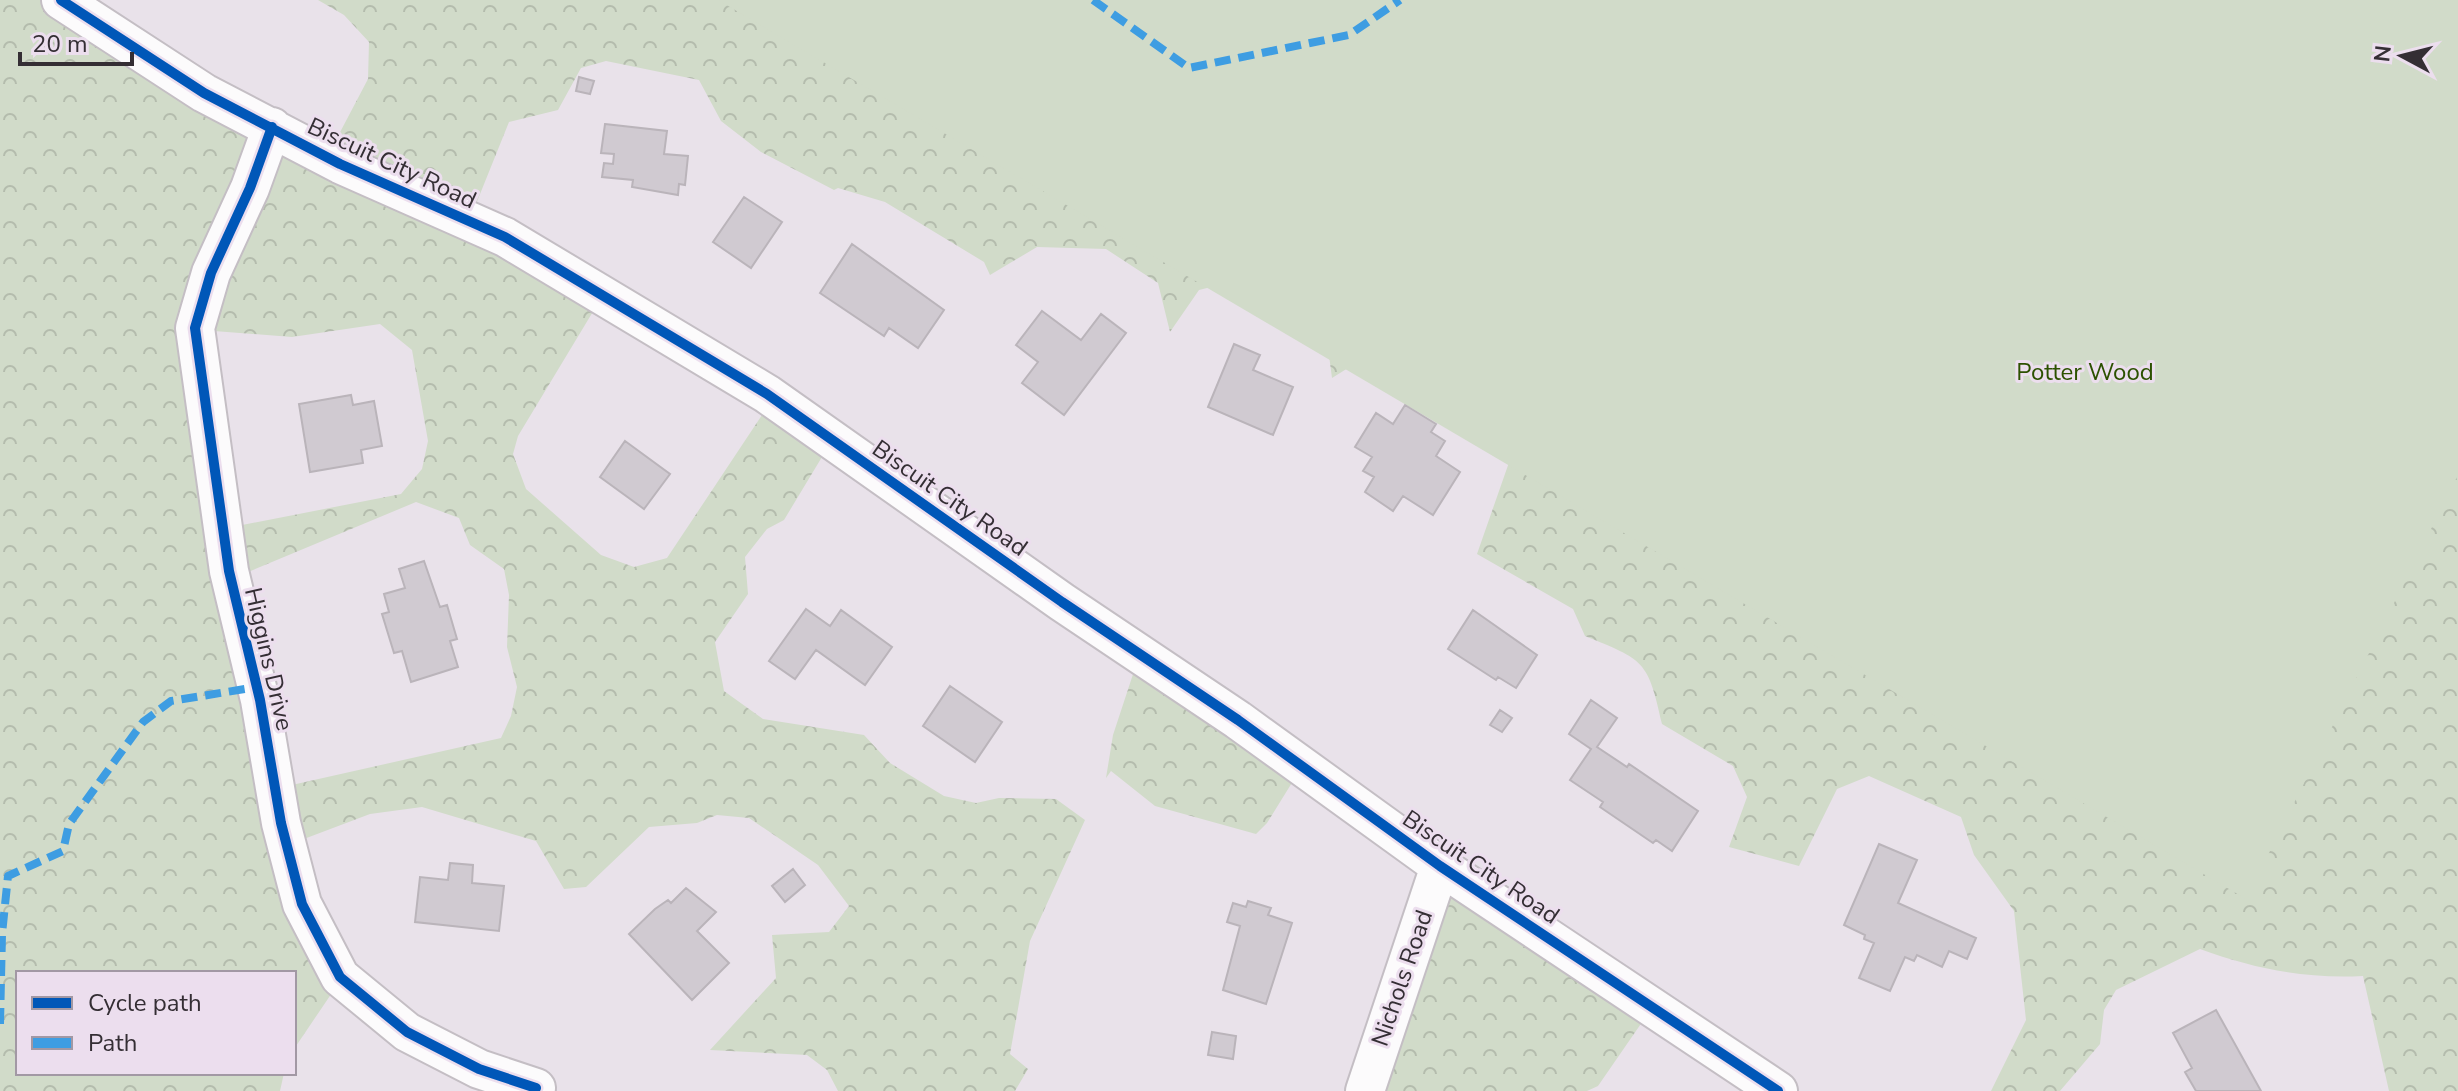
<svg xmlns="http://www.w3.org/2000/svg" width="2458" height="1091" font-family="'Nunito Sans',sans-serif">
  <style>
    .forest { fill: url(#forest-crowns); fill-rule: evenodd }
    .park { fill: #d1dbc9 }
    .building { fill: #d0cad1; stroke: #bab4ba; stroke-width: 2 }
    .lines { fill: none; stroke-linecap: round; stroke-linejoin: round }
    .street-casing { stroke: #c4bec4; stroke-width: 42 }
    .street { stroke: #fcfbfc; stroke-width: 38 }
    .quiet { stroke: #3e9de2; stroke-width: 8; stroke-dasharray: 16 8; stroke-linecap: butt }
    .cycleway-casing { stroke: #ecdeee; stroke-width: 15 }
    .cycleway { stroke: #0057b8; stroke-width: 10 }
    .labels { text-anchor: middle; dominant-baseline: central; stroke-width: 6; stroke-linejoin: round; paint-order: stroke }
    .street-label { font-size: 24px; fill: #342e34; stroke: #ecdeee }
    .park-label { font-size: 24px; fill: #2c5100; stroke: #ecdeee }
  </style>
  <defs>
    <pattern id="forest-crowns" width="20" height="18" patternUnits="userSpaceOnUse" patternTransform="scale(2)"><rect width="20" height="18" fill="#d1dbc9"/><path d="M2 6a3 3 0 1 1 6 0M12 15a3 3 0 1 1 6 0" fill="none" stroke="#b4bcad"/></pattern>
  </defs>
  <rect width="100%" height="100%" fill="#e9e2ea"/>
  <path class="forest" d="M0,0h57l270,157 41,-78 1,-37 -25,-27 -26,-15h2140v1091h-69l-26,-115c-58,3 -108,-7 -163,-27l-84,41 -12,20 -4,34 -40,47h-69l35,-71 -12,-109 -40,-56 -13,-38 -92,-41 -32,13 -38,77 -70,-19 18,-50 -14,-31 -71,-42c-14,-64 -18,-64 -77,-88l-12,-27 -96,-55 36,-103 -141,-98 -40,25 -6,-45 -103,-49 -24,6 -29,42 -12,-49 -52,-34 -69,-2 -47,28 -6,-13 -99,-60 -47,-14 -4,2 -73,-38 -40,-31 -22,-41 -93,-19 -25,7 -23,42 -49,12 -39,97 130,81 -82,136 -5,18 13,35 75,66 33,12 33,-9 101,-152 60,41 -44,73 -17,9 -22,28 3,37 -33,48 9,49 39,28 101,16 26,28 54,33 32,7 23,-5 57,1 29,21 -55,121 -20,113 18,15 -13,22h-177l-11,-21 -20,-15 -97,-5 66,-72 -4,-43 57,-3 20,-26 -31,-41 -69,-47 -32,-3 -20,8 -48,4 -63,60 -22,2 -28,-48 -114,-34 -52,7 -82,31 52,136 -46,68v-76h-276v100h266l-4,18h-280zM380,324l32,26 16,91 -6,28 -21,25 -179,35 -21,-199 91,7zM416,502l43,16 11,27 34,24 5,26 -2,52 10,40 -6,29 -10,22 -227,51 -45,-209z
    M1138,659l160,114 -31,50 -11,11 -101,-28 -44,-35 -5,7 7,-43z
    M1432,878l215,137 -49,71 -11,5h-223z"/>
  <path class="park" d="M718,0h1740v475l-212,424z"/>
  <path class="building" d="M579,77l15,4 -4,13 -14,-3z
    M605,124l62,7 -3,23 24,2 -3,29 -6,-1 -1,11 -46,-8 1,-7 -31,-3 2,-14 9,1 1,-10 -13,-1z
    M744,197l38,25 -31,46 -38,-26z
    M852,244l92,66 -26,38 -29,-20 -5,8 -64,-43z
    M1042,311l39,29 20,-26 25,19 -62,82 -42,-32 16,-21 -22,-17z
    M1234,344l26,11 -7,15 40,17 -20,48 -65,-28z
    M351,395l2,10 21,-4 8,45 -21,4 2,13 -53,9 -11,-68z
    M1405,405l31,19 -5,8 14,9 -9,15 24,16 -27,43 -30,-19 -10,15 -28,-19 9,-15 -11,-6 9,-14 -17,-10 21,-34 17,11z
    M625,441l45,33 -26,35 -44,-32z
    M424,561l16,46 7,-2 10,34 -7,2 8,26 -47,15 -9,-31 -8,2 -12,-39 7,-2 -5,-18 21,-6 -6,-19z
    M806,609l24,17 11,-16 51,37 -27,38 -49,-35 -21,29 -26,-18z
    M1473,610l64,45 -21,33 -18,-11 -2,3 -48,-31z
    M950,686l52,36 -27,40 -52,-36z
    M1591,700l26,18 -20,29 30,20 2,-3 69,47 -26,40 -16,-11 -3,3 -53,-36 3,-5 -33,-22 21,-31 -22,-15z
    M1500,710l12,8 -10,14 -12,-7z
    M1879,844l38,16 -19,43 78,35 -9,21 -18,-8 -7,16 -25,-12 -3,6 -9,-4 -15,34 -31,-13 15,-35 -10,-4 1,-4 -21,-10z
    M450,863l23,2 -1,18 32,3 -5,45 -84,-9 5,-45 28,3z
    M793,869l12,16 -20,17 -13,-16z
    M686,888l30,24 -19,19 32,32 -37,37 -63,-66 26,-25 13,-9 3,3z
    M1248,901l23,7 -3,7 24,8 -26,81 -43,-14 17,-64 -13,-4 6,-19 13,4z
    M2216,1010l45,81h-65l-11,-19 7,-4 -19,-35z
    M1212,1032l24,4 -3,23 -25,-4z"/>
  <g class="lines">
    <g class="street-casing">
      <path id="street" d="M61,0l143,93 136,71 165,73 262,157 295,208 176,118 202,146 338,225
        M272,127l-22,61 -39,85 -16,55 34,243 31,129 21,123 21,81 38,73 67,55 72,37 57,19
        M1365,1091l75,-225"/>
    </g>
    <use href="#street" class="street"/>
    <path class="quiet" d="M1093,0l96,68 160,-33 51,-35
      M0,1024l2,-90 6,-58 55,-25 6,-27 74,-102 28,-21 86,-14"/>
    <g class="cycleway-casing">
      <path id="cycleway" d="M61,0l143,93 136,71 165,73 262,157 295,208 176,118 202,146 338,225
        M272,127l-22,61 -39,85 -16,55 34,243 31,129 21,123 21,81 38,73 67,55 72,37 57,19"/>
    </g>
    <use href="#cycleway" class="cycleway"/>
  </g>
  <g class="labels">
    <g class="street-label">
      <text transform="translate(392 163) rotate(25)">Biscuit City Road</text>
      <text transform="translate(950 498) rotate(35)">Biscuit City Road</text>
      <text transform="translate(269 659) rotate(77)">Higgins Drive</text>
      <text transform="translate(1481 867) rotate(34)">Biscuit City Road</text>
      <text transform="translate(1402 978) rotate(-71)">Nichols Road</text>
    </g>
    <g class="park-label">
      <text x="2085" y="372">Potter Wood</text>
    </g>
  </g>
  <rect x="16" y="971" width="280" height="104" fill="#ecdeee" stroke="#a298a4" stroke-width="2"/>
  <rect x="32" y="997" width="40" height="12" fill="#0057b8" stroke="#a298a4" stroke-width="2"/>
  <text x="88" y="1011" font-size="24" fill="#342e34">Cycle path</text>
  <rect x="32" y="1037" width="40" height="12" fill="#3e9de2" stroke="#a298a4" stroke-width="2"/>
  <text x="88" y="1051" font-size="24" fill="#342e34">Path</text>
  <g transform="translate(2402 56) rotate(277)" stroke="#ecdeee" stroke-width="6" paint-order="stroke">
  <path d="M0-6L14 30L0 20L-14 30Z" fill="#342e34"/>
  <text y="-12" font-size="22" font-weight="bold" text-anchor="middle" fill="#342e34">N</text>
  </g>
  <path d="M20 52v12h112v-12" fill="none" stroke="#342e34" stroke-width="4"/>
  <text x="32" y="52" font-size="24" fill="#342e34" stroke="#ecdeee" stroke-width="6" paint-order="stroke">20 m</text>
</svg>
